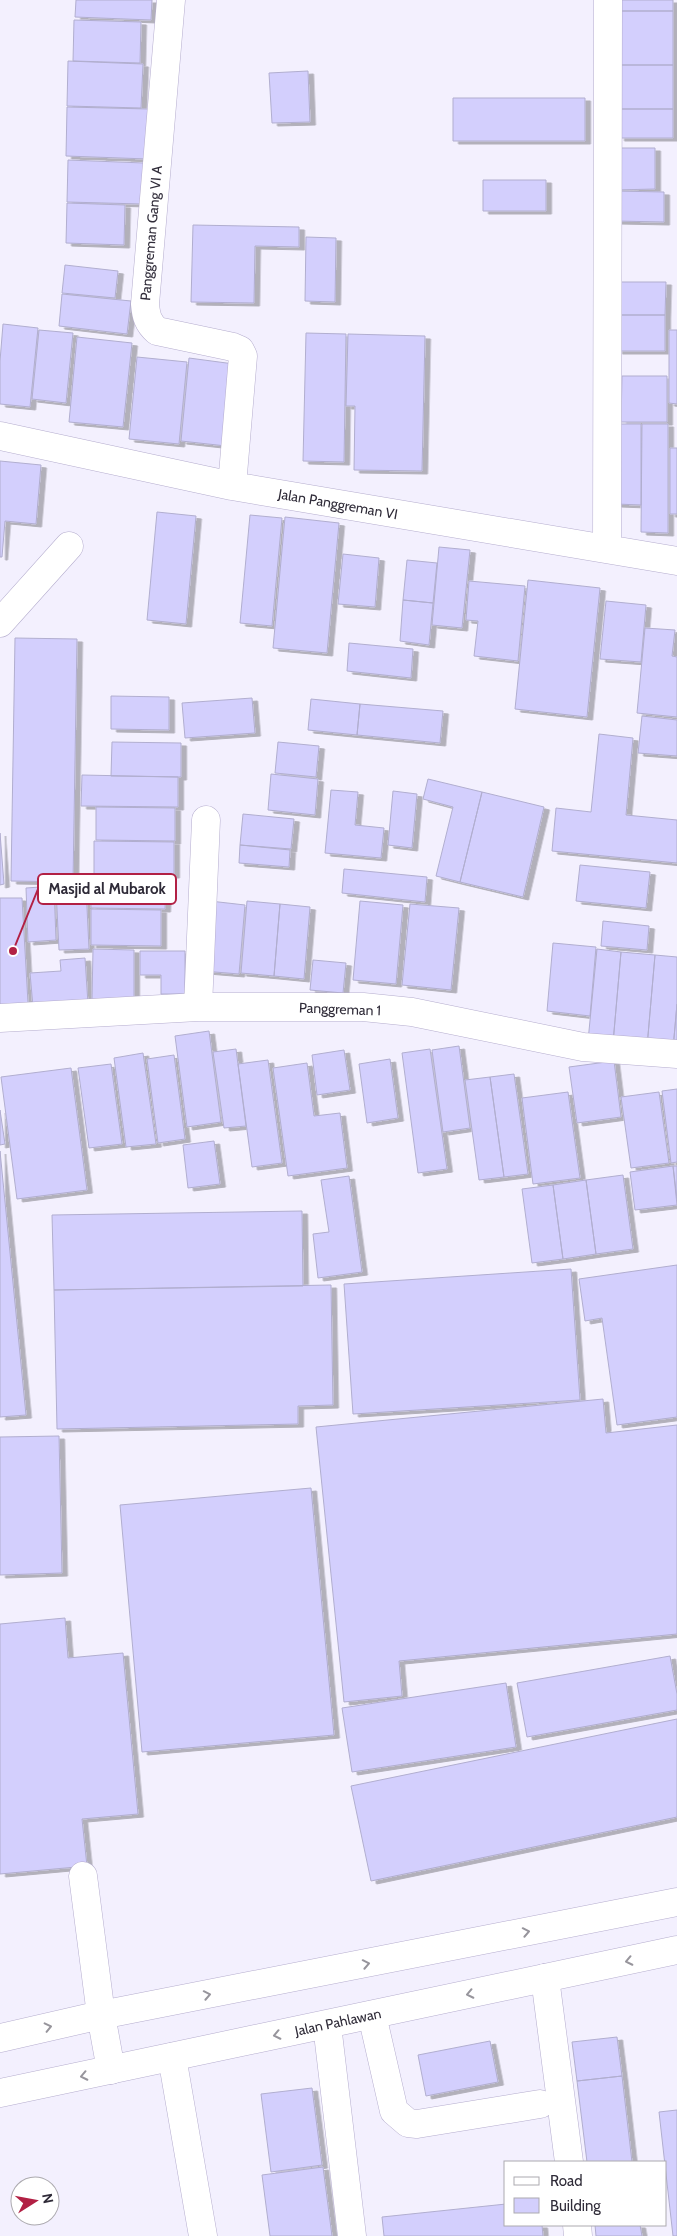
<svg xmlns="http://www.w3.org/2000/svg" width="677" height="2236" font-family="Cabin,sans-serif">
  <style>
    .building { fill: #d3cffd; stroke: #b1aecf; filter: url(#shadow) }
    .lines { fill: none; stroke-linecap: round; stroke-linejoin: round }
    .minor-casing { stroke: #b5adce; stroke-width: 29 }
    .major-casing { stroke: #b5adce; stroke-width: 29 }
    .minor { stroke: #fff; stroke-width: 28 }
    .major { stroke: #fff; stroke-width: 28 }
    .oneway { stroke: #97959c }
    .labels { text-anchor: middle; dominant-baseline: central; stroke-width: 4; stroke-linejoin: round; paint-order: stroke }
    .street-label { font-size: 14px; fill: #2f2b38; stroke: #fff }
    .leader { fill: none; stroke: #b22044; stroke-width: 2 }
    .callout-dot { fill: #b22044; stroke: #fff; stroke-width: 2 }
    .callout { fill: #fff; stroke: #b22044; stroke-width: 2 }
    .callout-label { font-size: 15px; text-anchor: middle; font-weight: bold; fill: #2f2b38 }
  </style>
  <defs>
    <filter id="shadow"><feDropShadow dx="5.5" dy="3" stdDeviation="0" flood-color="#0004"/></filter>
  </defs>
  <rect width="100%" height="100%" fill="#f3f0fe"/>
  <path class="building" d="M76,0h76l-1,20 -76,-3z
    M619,0h54v11h-54z
    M619,11h54v54h-54z
    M74,20l67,2 -1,41 -67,-2z
    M68,61l75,3 -2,44 -74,-2z
    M619,65h54v44h-54z
    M308,71l2,51 -38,1 -3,-50z
    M453,98h132v43h-132z
    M67,107l82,2 -1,50 -82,-3z
    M619,109h54v29h-54z
    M615,148h40v41l-40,1z
    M68,160l76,3 -2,41 -75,-2z
    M483,180h63v31h-63z
    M615,191l49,1v30l-49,-1z
    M67,203l58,2 -1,40 -58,-2z
    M193,225l106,2v20l-44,-1 -1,57 -63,-1z
    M306,237l30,1 -1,64 -30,-1z
    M65,265l53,6 -3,27 -53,-5z
    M616,282h50l-1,33h-48z
    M62,294l69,7 -4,33 -68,-8z
    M617,315h48v36h-48z
    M3,324l35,4 -8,79 -30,-3v-43z
    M39,330l34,3 -7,70 -34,-4z
    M669,330h8v74l-8,-1z
    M306,333l40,1 -2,128 -41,-1z
    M348,334l77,2 -3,135 -68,-1 1,-64h-9z
    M77,337l55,6 -9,84 -54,-5z
    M137,357l50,5 -8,82 -50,-5z
    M189,358l45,6 -8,82 -45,-5z
    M622,376h45v46h-46z
    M616,424h25v81l-25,-1z
    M642,424h26v109l-27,-1z
    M670,448h7v66h-7z
    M0,461l41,4 -5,59 -31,-3 -3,36h-2z
    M157,512l39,4 -10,108 -39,-4z
    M250,515l32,3 -10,108 -32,-3z
    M285,517l54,6 -12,130 -54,-5z
    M439,547l31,3 -8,78 -30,-3z
    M343,554l36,4 -4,49 -37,-3z
    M407,560l30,3 -4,40 -30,-3z
    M528,580l72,8 -13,129 -72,-8z
    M469,581l56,5 -7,75 -44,-5 4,-35 -12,-1z
    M403,600l30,3 -4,42 -29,-4z
    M606,601l40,4 -5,57 -41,-3z
    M645,628l30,2 -3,26 5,1v60l-40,-4z
    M15,638l62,1 -4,243 -62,-1z
    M349,643l64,6 -2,29 -64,-7z
    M111,696l58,1v33l-58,-1z
    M252,698l3,35 -70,5 -3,-35z
    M311,699l49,5 -3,31 -49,-5z
    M360,704l83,7 -3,32 -83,-8z
    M642,716l35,4v36l-39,-3z
    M599,734l34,4 -7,77 51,5v43l-125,-12 4,-43 35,4z
    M112,742l69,1v34l-70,-1z
    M278,742l41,4 -3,31 -41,-4z
    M271,774l47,5 -3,36 -47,-5z
    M82,775l96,2v30l-97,-1z
    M428,779l54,13 -22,90 -24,-6 17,-69 -30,-8z
    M331,790l27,2 -3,33 29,3 -3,30 -56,-5z
    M393,791l24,3 -5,54 -24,-3z
    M482,792l62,15 -21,90 -63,-15z
    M96,807l79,1v33l-79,-1z
    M243,814l51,5 -3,30 -51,-4z
    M0,833l4,51 -4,1z
    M94,841l80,1v33l-80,-1z
    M240,845l50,5 -1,17 -50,-4z
    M580,865l70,7 -4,36 -70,-7z
    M344,869l83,8 -2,25 -83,-9z
    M91,875l75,1 -1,33 -74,-1z
    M54,886l2,54 -28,2 -2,-54z
    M86,887l3,62 -30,1 -3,-61z
    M0,898h22l6,105 -28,2z
    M210,901l35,4 -6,69 -36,-3z
    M247,901l33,3 -6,72 -33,-3z
    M360,901l43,4 -7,79 -43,-4z
    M280,904l30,3 -6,72 -30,-3z
    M410,904l49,4 -8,82 -49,-5z
    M91,909l70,1v36l-70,-1z
    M603,921l46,5 -2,24 -46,-4z
    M553,943l43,4 -6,69 -43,-5z
    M93,949l41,1v50l-42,-1z
    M597,949l24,3 -8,91 -25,-2z
    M140,951h45v43h-24v-19h-21z
    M621,952l34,3 -8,92 -34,-4z
    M655,955l22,2v47l-4,45 -26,-2z
    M85,958l3,46 -55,3 -3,-34 31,-2 -1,-11z
    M313,960l33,3 -3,30 -33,-3z
    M677,1004v46l-4,-1z
    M209,1031l12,91 -34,5 -12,-91z
    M459,1046l11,82 -27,4 -11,-82z
    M236,1049l10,77 -22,2 -11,-76z
    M430,1049l17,120 -29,4 -16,-120z
    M344,1050l6,40 -33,5 -5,-40z
    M143,1053l13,91 -30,3 -12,-89z
    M174,1055l11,84 -27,4 -11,-84z
    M390,1059l8,59 -31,5 -8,-59z
    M268,1060l14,103 -30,4 -14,-103z
    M614,1061l7,56 -44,6 -8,-56z
    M307,1063l7,53 26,-3 7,55 -59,8 -15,-108z
    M111,1064l11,80 -33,4 -11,-80z
    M71,1068l16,122 -70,9 -16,-122z
    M514,1074l14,100 -24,3 -14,-100z
    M490,1077l14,100 -25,3 -14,-100z
    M677,1089v73l-6,1 -9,-72z
    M568,1092l12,86 -47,6 -11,-86z
    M659,1092l10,71 -38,5 -10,-71z
    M0,1110l5,34 -5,1z
    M214,1141l6,43 -32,4 -5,-43z
    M0,1151l26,264 -26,2z
    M673,1166h4v33z
    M673,1166l4,39 -42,5 -5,-38z
    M623,1175l10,74 -37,5 -10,-74z
    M349,1176l13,96 -44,6 -5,-44 16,-2 -8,-52z
    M586,1180l10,74 -33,5 -10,-74z
    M553,1185l10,74 -31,4 -10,-74z
    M302,1211l1,75 -249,4 -2,-75z
    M677,1265v152l-60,8 -15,-107 -17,3 -6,-42z
    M571,1269l9,131 -227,14 -9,-130z
    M331,1285l2,120 -35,1v18l-241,5 -3,-139z
    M603,1399l3,34 71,-8v209l-278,27 3,35 -58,6 -28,-275z
    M59,1436l3,137 -62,2v-138z
    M311,1488l23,247 -192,17 -22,-247z
    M65,1618l3,40 55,-5 15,161 -56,5 5,47 -87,8v-250z
    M670,1656l7,38v16l-150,27 -10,-54z
    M506,1683l10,64 -164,25 -10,-64z
    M677,1719v98l-306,64 -20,-95z
    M617,2037l5,39 -45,5 -5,-39z
    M490,2041l8,41 -72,14 -8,-41z
    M622,2076l10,86h-45l-10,-81z
    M312,2088l10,77 -51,7 -10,-78z
    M677,2110v126h-4l-14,-124z
    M323,2167l9,69h-62l-8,-61z
    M506,2204v21h36l1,11h-159l-2,-19z
    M595,2225h45l2,11h-46z"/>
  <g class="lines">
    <g class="minor-casing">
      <path id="minor" d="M171,0l-26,304c1,12 3,19 12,27l76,16 7,3 3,6 -11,130
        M0,436l232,50 445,75
        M607,549l1,-549
        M0,623l69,-77
        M198,1007l8,-187
        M0,1018l198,-11h165l49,5 171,35 94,7
        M83,1876l18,139 10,55
        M545,1978l24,184
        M372,2015l22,96 14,12 9,1 123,-20
        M327,2025l25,211
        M172,2057l31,179
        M577,2225l1,11"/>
    </g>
    <g class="major-casing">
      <path id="major" d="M0,2038l101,-23 576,-113
        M0,2093l677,-143"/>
    </g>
    <use href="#minor" class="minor"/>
    <use href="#major" class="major"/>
  </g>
  <defs><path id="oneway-chevron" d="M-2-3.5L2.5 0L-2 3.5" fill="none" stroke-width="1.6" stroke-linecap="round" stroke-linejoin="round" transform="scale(1.25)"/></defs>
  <g class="oneway">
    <use href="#oneway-chevron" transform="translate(526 1932) rotate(-11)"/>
    <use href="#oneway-chevron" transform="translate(629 1961) rotate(168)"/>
    <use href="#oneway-chevron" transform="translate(366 1964) rotate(-11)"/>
    <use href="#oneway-chevron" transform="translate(470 1994) rotate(168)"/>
    <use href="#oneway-chevron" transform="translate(207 1995) rotate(-11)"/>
    <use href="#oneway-chevron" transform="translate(48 2027) rotate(-13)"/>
    <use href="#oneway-chevron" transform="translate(277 2035) rotate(168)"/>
    <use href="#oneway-chevron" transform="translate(84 2076) rotate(168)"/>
  </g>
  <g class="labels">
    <g class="street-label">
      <text transform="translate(151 233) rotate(-85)">Panggreman Gang VI A</text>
      <text transform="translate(338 504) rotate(10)">Jalan Panggreman VI</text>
      <text transform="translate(340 1009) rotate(2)">Panggreman 1</text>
      <text transform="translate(338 2022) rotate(-12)">Jalan Pahlawan</text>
    </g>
  </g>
  <path class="leader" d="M13 951L38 889"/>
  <circle class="callout-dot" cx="13" cy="951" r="5"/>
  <rect class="callout" x="38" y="874" width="138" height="30" rx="5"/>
  <g class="callout-label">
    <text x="107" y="894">Masjid al Mubarok</text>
  </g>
  <rect x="504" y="2161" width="162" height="65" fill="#ffffff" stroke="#acaaaf"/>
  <rect x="514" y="2177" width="25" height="8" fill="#ffffff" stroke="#acaaaf"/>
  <text x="550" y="2186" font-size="15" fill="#2f2b38">Road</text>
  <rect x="514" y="2198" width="25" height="15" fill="#d3cffd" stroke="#acaaaf"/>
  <text x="550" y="2211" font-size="15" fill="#2f2b38">Building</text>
  <g transform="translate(35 2201) rotate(79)"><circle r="24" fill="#ffffff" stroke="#acaaaf"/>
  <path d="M0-4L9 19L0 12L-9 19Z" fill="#b22044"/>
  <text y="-8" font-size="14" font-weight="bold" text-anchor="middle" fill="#2f2b38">N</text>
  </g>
</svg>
